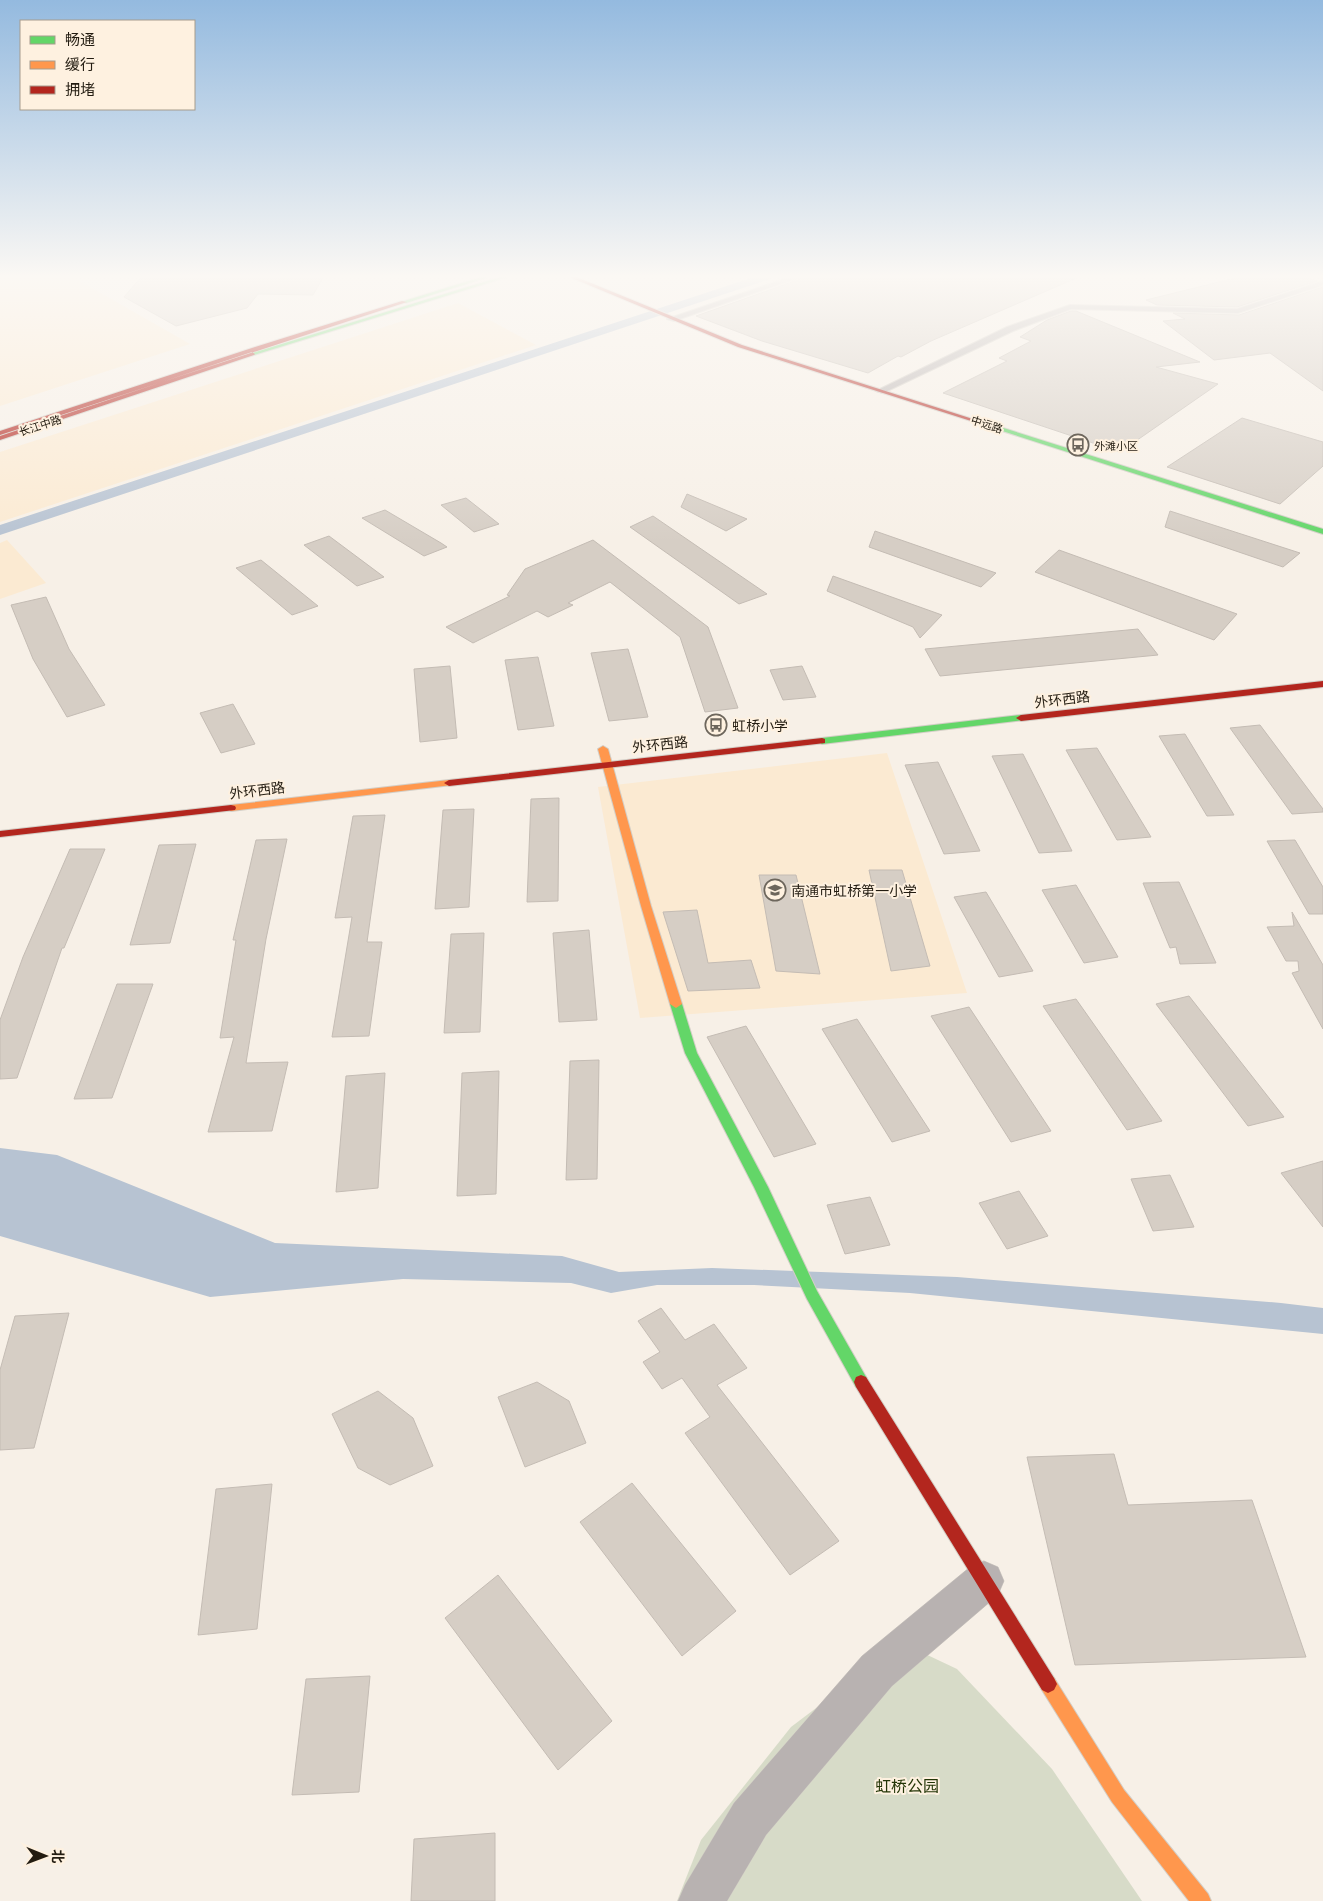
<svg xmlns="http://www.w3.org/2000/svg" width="1323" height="1901" font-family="Commissioner,'Noto Sans SC',sans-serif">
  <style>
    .built { fill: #fbead2 }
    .green { fill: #d7dbc8 }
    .water { fill: #b7c3d2 }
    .building { fill: #d6cec5; stroke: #c4bcb4 }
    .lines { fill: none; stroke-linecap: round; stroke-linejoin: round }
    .lane-casing { stroke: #d3cec6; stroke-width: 2 }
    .street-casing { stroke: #d3cec6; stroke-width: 1 }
    .fast-casing { stroke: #d3cec6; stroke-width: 2 }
    .slow-casing { stroke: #d3cec6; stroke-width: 2 }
    .jam-casing { stroke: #d3cec6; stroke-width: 2 }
    .lane { fill: #b8b2b1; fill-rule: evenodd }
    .street { fill: #b8b2b1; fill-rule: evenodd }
    .fast { fill: #63d668; fill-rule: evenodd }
    .slow { fill: #ff974d; fill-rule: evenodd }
    .jam { fill: #b3261e; fill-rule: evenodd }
    .labels { text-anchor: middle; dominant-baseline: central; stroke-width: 4; stroke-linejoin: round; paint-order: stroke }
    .far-street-label { font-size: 11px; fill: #231c11; stroke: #fef1e0 }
    .far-poi-label { font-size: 11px; fill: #231c11; stroke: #fef1e0; text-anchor: start }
    .street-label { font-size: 14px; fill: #231c11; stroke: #fef1e0 }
    .poi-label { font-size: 14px; fill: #231c11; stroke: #fef1e0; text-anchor: start }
    .near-park-label { font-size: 16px; fill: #233506; stroke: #fef1e0 }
  </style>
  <rect width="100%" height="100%" fill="#f7f0e7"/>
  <path class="built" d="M0,276h71l119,68 -190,62z
    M458,303l78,42 -536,177v-70z
    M7,540l39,43 -46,16v-56z
    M887,753l80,240 -327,25 -42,-231z"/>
  <path class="green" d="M902,1643l55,26 95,100 90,132h-465l24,-61 90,-113z"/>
  <path class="water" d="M757,276h22l-779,259v-10z
    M0,1148l57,7 218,88 287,13 57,16 93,-4 245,9 324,26 42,5v26l-413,-41 -156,-8h-97l-46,8 -40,-10 -168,-4 -193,18 -210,-61z"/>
  <path class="building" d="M142,276h182l-11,19 -55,-1 -11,14 -71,18 -52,-29z
    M809,276h272l-150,65 -30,16 -3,-1 -30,17 -106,-32 -66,-25z
    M1243,276h60l14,5 -80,26 -80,-2 -11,-5z
    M1323,287v104l-53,-38 -56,7 -51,-39 22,-2 -12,-6 66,2z
    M1071,311h5l124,51 -44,5 62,17 -98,68 -177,-59 64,-32 -8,-3 32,-17 -11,-4 27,-17z
    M1242,418l81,24v24l-43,38 -113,-37z
    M687,494l60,25 -21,12 -45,-24z
    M466,498l33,26 -25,8 -33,-27z
    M385,510l56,33 6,4 -23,9 -62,-38z
    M1170,511l130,42 -17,14 -118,-40z
    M653,516l114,78 -28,10 -109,-77z
    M875,531l121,42 -15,14 -112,-40z
    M329,536l55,41 -27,9 -53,-41z
    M593,540l115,87 30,81 -33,4 -25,-75 -70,-55 -42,21 5,2 -25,12 -11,-6 -64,32 -27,-16 64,-31 -3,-1 18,-26z
    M1059,550l178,64 -23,26 -179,-68z
    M261,560l57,46 -26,9 -56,-47z
    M833,576l109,39 -22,23 -7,-11 -86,-36z
    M46,597l23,52 36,56 -38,12 -34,-58 -22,-54z
    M1138,629l20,26 -218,21 -15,-27z
    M628,649l20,68 -39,4 -18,-68z
    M538,657l16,69 -36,4 -13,-70z
    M450,666l7,72 -37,4 -6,-73z
    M802,666l14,31 -33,3 -13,-30z
    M233,704l22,40 -34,9 -21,-40z
    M1260,725l63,84v3l-31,2 -62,-86z
    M1185,734l49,81 -27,1 -48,-80z
    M1097,748l54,89 -34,3 -51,-90z
    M1023,754l49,97 -33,2 -47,-97z
    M938,762l42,89 -36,3 -39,-89z
    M559,798l-1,103 -31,1 4,-103z
    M474,809l-5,98 -34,2 8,-99z
    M385,815l-18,127h15l-13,94 -37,1 20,-120 -17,1 18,-102z
    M287,839l-21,100 -20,124 42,-1 -16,69 -64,1 26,-95 -14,1 16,-98h-3l23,-100z
    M1295,840l28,47v27h-14l-42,-73z
    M196,844l-26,99 -40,2 29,-100z
    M70,849h35l-41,99h-2l-45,130 -17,1v-59l23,-63z
    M869,870h33l28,96 -39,5z
    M759,875h37l24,99 -44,-3z
    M1179,882l37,81 -36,1 -4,-17 -6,1 -27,-65z
    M1076,885l42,72 -34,6 -42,-73z
    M986,892l47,79 -34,6 -45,-80z
    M697,910l11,53 43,-3 9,28 -72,3 -25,-79z
    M1292,912l31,53v64l-31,-56 7,-2 -1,-10h-12l-19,-34 27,-1z
    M589,930l8,90 -38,2 -6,-89z
    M484,933l-4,99 -36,1 7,-99z
    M117,984h36l-41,114 -38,1z
    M1189,996l95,121 -36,9 -92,-122z
    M1076,999l86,122 -35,9 -84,-124z
    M969,1007l82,124 -40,11 -80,-126z
    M857,1019l73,112 -38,11 -70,-113z
    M746,1026l70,118 -42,13 -67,-120z
    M599,1060l-2,119 -31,1 4,-119z
    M499,1071l-3,123 -39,2 5,-123z
    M385,1073l-7,115 -42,4 10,-116z
    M1323,1161v66l-42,-54z
    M1170,1175l24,52 -41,4 -22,-52z
    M1019,1191l29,45 -41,13 -28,-46z
    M870,1197l20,48 -45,9 -18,-49z
    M661,1308l24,32 29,-16 33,44 -30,17 122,156 -49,34 -105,-142 25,-16 -28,-39 -20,11 -19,-27 17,-10 -22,-31z
    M69,1313l-35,135 -34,2v-80l15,-54z
    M537,1382l32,19 17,42 -61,24 -27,-70z
    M378,1391l35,27 20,48 -43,19 -32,-17 -26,-54z
    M1114,1454l14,51 124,-5 54,157 -231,8 -48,-208z
    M632,1483l104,128 -54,45 -102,-134z
    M272,1484l-15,145 -59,6 18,-146z
    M498,1575l114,146 -54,49 -113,-152z
    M370,1676l-11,116 -67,3 14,-116z
    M495,1833v68h-84l3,-62z"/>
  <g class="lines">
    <g class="lane-casing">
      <path id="lane" d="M793,276h10l-129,45 -7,-2z
        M1323,281v4l-85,28 -167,-4 -58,22 -130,62 -7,-2 131,-64 63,-22 167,4z"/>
    </g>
    <g class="street-casing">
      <path id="street" d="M984,1561l14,6 6,14 -6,14 -106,91 -126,149 -39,66h-49l7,-16 49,-82 128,-147 108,-89z"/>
    </g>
    <g class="fast-casing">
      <path id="fast" d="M484,276h8l-86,27 -5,-1z
        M503,276h8l-257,79 -5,-1z
        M971,419h4l348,110v5l-352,-113z
        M1021,715l5,3 -2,2 -202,24 -5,-3 5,-3z
        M676,1000l6,4 15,49 71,134 49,104 49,86 2,5 -2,5 -5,2 -5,-2 -49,-88 -53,-112 -69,-134 -15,-49z"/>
    </g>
    <g class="slow-casing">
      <path id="slow" d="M603,746l5,3 43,157 31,98 -6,4 -6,-4 -29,-98 -43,-157z
        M449,780l5,3 -2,2 -221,26 -5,-3 5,-3z
        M1048,1675l6,3 70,112 84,104 3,7h-22l-77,-99 -70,-112 -3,-6 3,-6z"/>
    </g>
    <g class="jam-casing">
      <path id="jam" d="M567,276h7l168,69 234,75 -5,1 -233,-74z
        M402,301l5,1 -407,133v-4l255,-84z
        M252,352l3,2 -1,1 -254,85v-4z
        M1323,681v6l-302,34 -5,-3 5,-3z
        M822,738l3,1v4l-376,43 -5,-3 5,-3z
        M231,805l4,1 1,2 -1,2 -235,27v-6z
        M861,1375l5,2 188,301 3,6 -3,6 -6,3 -6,-3 -186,-303 -2,-5 2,-5z"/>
    </g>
    <use href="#lane" class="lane"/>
    <use href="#street" class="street"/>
    <use href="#fast" class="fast"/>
    <use href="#slow" class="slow"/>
    <use href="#jam" class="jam"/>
  </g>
  <linearGradient id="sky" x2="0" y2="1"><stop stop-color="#94badf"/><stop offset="0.51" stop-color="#fbf8f4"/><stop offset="1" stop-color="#fbf8f4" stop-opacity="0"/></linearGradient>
  <rect width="1323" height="542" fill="url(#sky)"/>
  <defs>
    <g id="bus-ring" transform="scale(1.125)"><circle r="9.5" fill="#fef1e0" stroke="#6d665c" stroke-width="1.5"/><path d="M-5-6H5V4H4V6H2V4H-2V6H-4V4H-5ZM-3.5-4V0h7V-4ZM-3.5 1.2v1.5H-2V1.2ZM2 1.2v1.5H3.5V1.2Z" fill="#6d665c"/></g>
    <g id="school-ring" transform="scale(1.125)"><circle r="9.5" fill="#fef1e0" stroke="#6d665c" stroke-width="1.5"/><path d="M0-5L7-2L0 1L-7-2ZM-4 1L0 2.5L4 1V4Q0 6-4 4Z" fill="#6d665c"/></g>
  </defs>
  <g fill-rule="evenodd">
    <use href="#bus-ring" x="1078" y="445"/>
    <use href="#bus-ring" x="716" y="725"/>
    <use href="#school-ring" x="775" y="890"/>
  </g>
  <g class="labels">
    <g class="far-street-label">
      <text transform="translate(987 424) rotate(18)">中远路</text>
      <text transform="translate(40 425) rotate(-18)">长江中路</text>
    </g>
    <g class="far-poi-label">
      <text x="1094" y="445">外滩小区</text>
    </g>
    <g class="street-label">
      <text transform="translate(1062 699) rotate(-7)">外环西路</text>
      <text transform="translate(660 744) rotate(-6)">外环西路</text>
      <text transform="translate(257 790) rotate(-7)">外环西路</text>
    </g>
    <g class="poi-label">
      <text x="732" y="725">虹桥小学</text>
      <text x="791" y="890">南通市虹桥第一小学</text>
    </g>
    <g class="near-park-label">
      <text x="907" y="1785">虹桥公园</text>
    </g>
  </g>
  <rect x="20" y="20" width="175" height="90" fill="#fef1e0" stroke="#a69c8d"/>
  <rect x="30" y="36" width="25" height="8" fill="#63d668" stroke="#a69c8d"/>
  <text x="65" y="45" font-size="15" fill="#231c11">畅通</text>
  <rect x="30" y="61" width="25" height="8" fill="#ff974d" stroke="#a69c8d"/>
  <text x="65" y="70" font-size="15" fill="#231c11">缓行</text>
  <rect x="30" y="86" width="25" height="8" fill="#b3261e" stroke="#a69c8d"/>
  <text x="65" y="95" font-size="15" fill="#231c11">拥堵</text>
  <g transform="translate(45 1856) rotate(91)" stroke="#fef1e0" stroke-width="4" paint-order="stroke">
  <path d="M0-4L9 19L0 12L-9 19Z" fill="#231c11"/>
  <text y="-8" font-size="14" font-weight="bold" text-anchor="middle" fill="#231c11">北</text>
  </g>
</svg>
